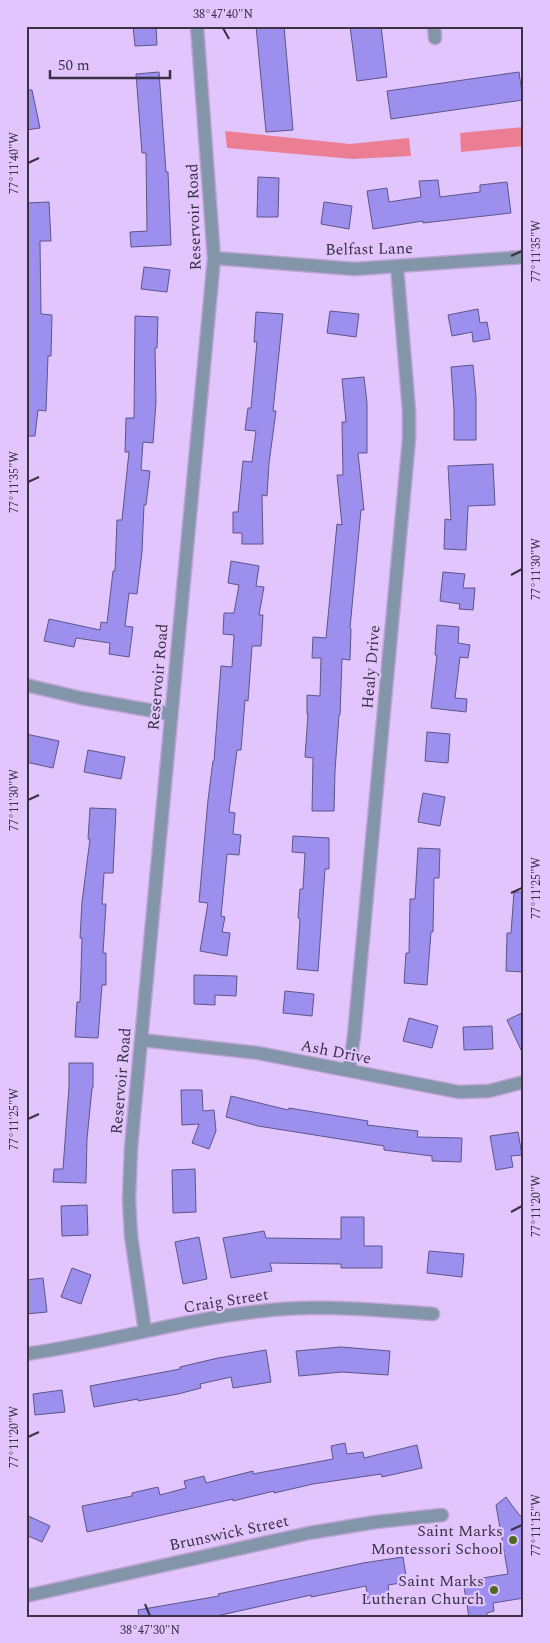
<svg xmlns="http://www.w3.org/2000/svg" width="550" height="1643" font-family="Spectral,serif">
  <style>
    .forest { fill: #ec7e94 }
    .building { fill: #9c8fee; stroke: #5c5688 }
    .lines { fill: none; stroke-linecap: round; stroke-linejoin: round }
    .street-casing { stroke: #bda4d4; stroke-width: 15 }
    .street { stroke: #8396a9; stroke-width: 12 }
    .ticks { fill: none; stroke: #3b3045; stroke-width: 2 }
    .poi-dot { fill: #4d6b20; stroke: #e2c5fc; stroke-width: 2 }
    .labels { text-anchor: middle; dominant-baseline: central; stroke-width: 4.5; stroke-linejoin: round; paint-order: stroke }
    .street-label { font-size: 16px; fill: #3b3045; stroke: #e2c5fc }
    .poi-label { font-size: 16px; fill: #3b3045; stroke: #e2c5fc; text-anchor: end }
    .neatline { fill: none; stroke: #3b3045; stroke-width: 2 }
    .ticks-label { font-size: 12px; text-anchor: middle; fill: #3b3045 }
  </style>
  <rect width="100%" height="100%" fill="#e2c5fc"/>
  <path class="forest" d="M524,127v19l-63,6 -1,-19z
    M225,131l125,13 59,-6 2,18 -58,3 -126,-11z"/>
  <path class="building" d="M133,26h23l1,19 -22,1z
    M256,26h28l9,104 -27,2z
    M350,26h31l6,51 -30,4z
    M159,72l7,100h2l3,73 -40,2 -1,-15 17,-1 -1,-78h-4l-6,-79z
    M519,72l4,28 -132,19 -4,-28z
    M26,90h6l8,38 -14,2z
    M258,177l21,1 -1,39h-21z
    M438,180l2,17 40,-5v-7l27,-3 4,31 -88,10v-2l-50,8 -6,-38 20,-3 2,14 32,-5 -2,-16z
    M49,202l2,39h-11l1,73 11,1 -1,41h-3l-2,55 -8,-1 -3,26h-9v-233z
    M324,202l28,4 -3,23 -28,-5z
    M144,267l26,3 -3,22 -26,-3z
    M478,309l2,14 7,-1 3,17 -17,3 -1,-10 -20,4 -4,-21z
    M330,311l29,3 -3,23 -29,-4z
    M256,312l27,2 -10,97h3l-7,52 -2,33 -5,-1 1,49h-21v-11h-9v-21h5l5,-51 9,1 4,-31 -11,-1 3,-22h3l6,-66h-3z
    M135,316l23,1 -1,31h-2l1,54 -3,41 -10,-1 -2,28 9,1 -4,34h-2l-2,47 -5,42 -8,-1 -4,33 8,1 -4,30 -20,-3 1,-11 -34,-5 -2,9 -30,-6 5,-22 51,11 1,-8 6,1 6,-52h2l2,-51h5l7,-68h-4l1,-34h8z
    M473,365l3,32v43h-22v-30l-3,-43z
    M364,377l3,26v50h-9l6,57h-3l-11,118 1,1 -1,31 -8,-1 -2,56h-1l-4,56 -1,40h-22l1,-53 -8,-1 3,-43h-1v-19l13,1 1,-38h-9l1,-21 13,1 11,-114 5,1 -5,-50h6l-1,-53h4l-4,-43z
    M493,464l2,41 -27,1 -2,44 -22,-1 1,-30 6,1 -3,-54z
    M231,561l28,5 -3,20 8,1 -5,28h4l-2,31h-9l-4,55 -3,-1 -4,50h-4l-8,62 6,1 -2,21 8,1 -2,20 -12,-1 -6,62 4,1 -3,15 8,1 -3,23 -27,-5 8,-48 -9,-1 9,-102 5,-39h1l7,-95 11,1 2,-32 -11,-1 1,-21h10l5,-28 -11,-2z
    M443,572l22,2 -2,14h12l-2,22 -14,-1 1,-5 -20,-3z
    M437,625l22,2 -1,16 12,2 -2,13 -8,-1 -5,41 12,1 -1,13 -35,-4 6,-53h-2z
    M427,732l23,2 -2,29 -23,-2z
    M26,734l33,7 -6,27 -27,-6z
    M88,750l37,7 -4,22 -37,-7z
    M423,793l22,4 -5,29 -22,-4z
    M90,808l26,1 -3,64h-9l-2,31h4l-3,49h3v32h-4l-4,53 -23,-1 2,-35h3l2,-64h-2l2,-36 8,-63h-2z
    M293,836l36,2v31h-4l-7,102 -21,-2 3,-50 -2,-1 2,-29h3l2,-36 -13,-1z
    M418,848l22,1 -1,29h-5l-1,54h-2l-4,53 -23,-2 2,-30h3l1,-54h5z
    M514,892h10v80l-18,-1 1,-38h4z
    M194,975l43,1 -1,20 -21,-1v10l-21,-1z
    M285,991l29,3 -2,22 -29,-3z
    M524,1012v44l-17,-36z
    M409,1018l29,8 -6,22 -29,-7z
    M492,1026l1,23 -29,1 -1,-23z
    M69,1063h24v25h-1l-5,51 -1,44 -33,-1 1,-13h9l6,-82z
    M181,1090h21l1,21 11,-1 2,21 -7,18 -17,-6 7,-19 -17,1z
    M231,1096l57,14 1,-2 79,13 -1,4 51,6 -1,6 45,1 -1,24 -29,-1v-5l-48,-6v-4l-126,-20 -32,-9z
    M518,1132l4,23 -11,1 2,11 -17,3 -6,-34z
    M195,1169l1,43 -23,1 -1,-43z
    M87,1205l1,30 -26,1 -1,-30z
    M341,1217h23v29h18v22h-41v-4l-71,-1 2,8 -41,7 -8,-40 41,-7 2,7 75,1z
    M199,1237l8,42 -24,5 -8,-42z
    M429,1251l35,3 -2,23 -35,-4z
    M72,1268l19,7 -10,29 -20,-7z
    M43,1278l4,34 -21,2v-34z
    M341,1347l49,4 -2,24 -46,-3 -43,4 -3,-25z
    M266,1350l5,32 -38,6 -2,-11 -31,7 1,4 -23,6 -40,7v-2l-44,8 -4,-21 90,-17v-2l38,-9z
    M62,1390l3,22 -30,3 -2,-21z
    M345,1443l2,11 16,-2 1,6 53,-13 5,23 -40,9 -1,-3 -68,10 -39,9v-2l-41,10v-2l-146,33 -5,-26 50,-10v-3l26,-6 2,8 26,-7 -2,-7 20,-5 2,7 47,-12v3l80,-15 -2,-13z
    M506,1497l14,19 4,-1v83l-31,5 1,8 -7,2v4h-18l-6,-36 45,-7 -12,-69z
    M26,1515l24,11 -8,16 -16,-7z
    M403,1557l4,25 -19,3 2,13 -22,3 -2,-15 -55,11v-2l-99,22h-73l-1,-7 81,-14 -1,-2 145,-31z"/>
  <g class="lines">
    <g class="street-casing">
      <path id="street" d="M434,26l1,12
        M214,258l141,11 169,-12
        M26,685l55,13 90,16
        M141,1040l117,13 201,39 30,-1 35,-9
        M349,1070l5,-34 55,-597v-28l-12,-145
        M145,1331l-14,-95 -2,-37 2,-51 83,-890 -17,-232
        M26,1354c80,-11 157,-35 236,-43 59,-7 112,-1 171,3
        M26,1596l283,-63 67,-11 66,-7"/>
    </g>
    <use href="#street" class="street"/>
  </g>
  <path class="ticks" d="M223,28l6,11M28,163l11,-5M511,256l11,-5M28,482l11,-5M511,575l11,-6M28,800l11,-5M511,893l11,-5M28,1119l11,-5M511,1212l11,-6M28,1437l11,-5M511,1530l11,-5M145,1604l5,12"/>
  <g class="poi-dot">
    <circle cx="513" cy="1540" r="5"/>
    <circle cx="494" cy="1590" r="5"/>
  </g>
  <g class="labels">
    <g class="street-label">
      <text transform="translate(194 217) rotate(-92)">Reservoir Road</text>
      <text transform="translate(369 249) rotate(-1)">Belfast Lane</text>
      <text transform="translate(371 667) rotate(-85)">Healy Drive</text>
      <text transform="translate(158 677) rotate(-85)">Reservoir Road</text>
      <text transform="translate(336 1052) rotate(11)">Ash Drive</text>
      <text transform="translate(121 1081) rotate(-85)">Reservoir Road</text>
      <text transform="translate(226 1301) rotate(-9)">Craig Street</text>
      <text transform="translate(229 1533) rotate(-12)">Brunswick Street</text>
    </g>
    <g class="poi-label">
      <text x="503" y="1531">Saint Marks<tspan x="503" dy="18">Montessori School</tspan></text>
      <text x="484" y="1581">Saint Marks<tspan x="484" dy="18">Lutheran Church</tspan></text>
    </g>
  </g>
  <rect width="550" height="1643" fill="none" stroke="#e2c5fc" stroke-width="55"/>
  <path d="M50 70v8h120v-8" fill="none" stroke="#3b3045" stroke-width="2.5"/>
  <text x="58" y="70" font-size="15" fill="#3b3045" stroke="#e2c5fc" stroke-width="4" paint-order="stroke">50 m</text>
  <rect x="28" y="28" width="494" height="1588" class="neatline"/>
  <g class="ticks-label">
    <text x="223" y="18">38°47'40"N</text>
    <text transform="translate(14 163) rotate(-90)" y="4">77°11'40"W</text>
    <text transform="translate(536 251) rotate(-90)" y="4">77°11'35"W</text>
    <text transform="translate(14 482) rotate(-90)" y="4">77°11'35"W</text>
    <text transform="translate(536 569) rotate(-90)" y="4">77°11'30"W</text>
    <text transform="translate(14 800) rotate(-90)" y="4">77°11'30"W</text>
    <text transform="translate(536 888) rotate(-90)" y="4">77°11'25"W</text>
    <text transform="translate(14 1119) rotate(-90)" y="4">77°11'25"W</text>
    <text transform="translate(536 1206) rotate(-90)" y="4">77°11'20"W</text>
    <text transform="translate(14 1437) rotate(-90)" y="4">77°11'20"W</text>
    <text transform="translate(536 1525) rotate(-90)" y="4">77°11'15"W</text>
    <text x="150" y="1634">38°47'30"N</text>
  </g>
</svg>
